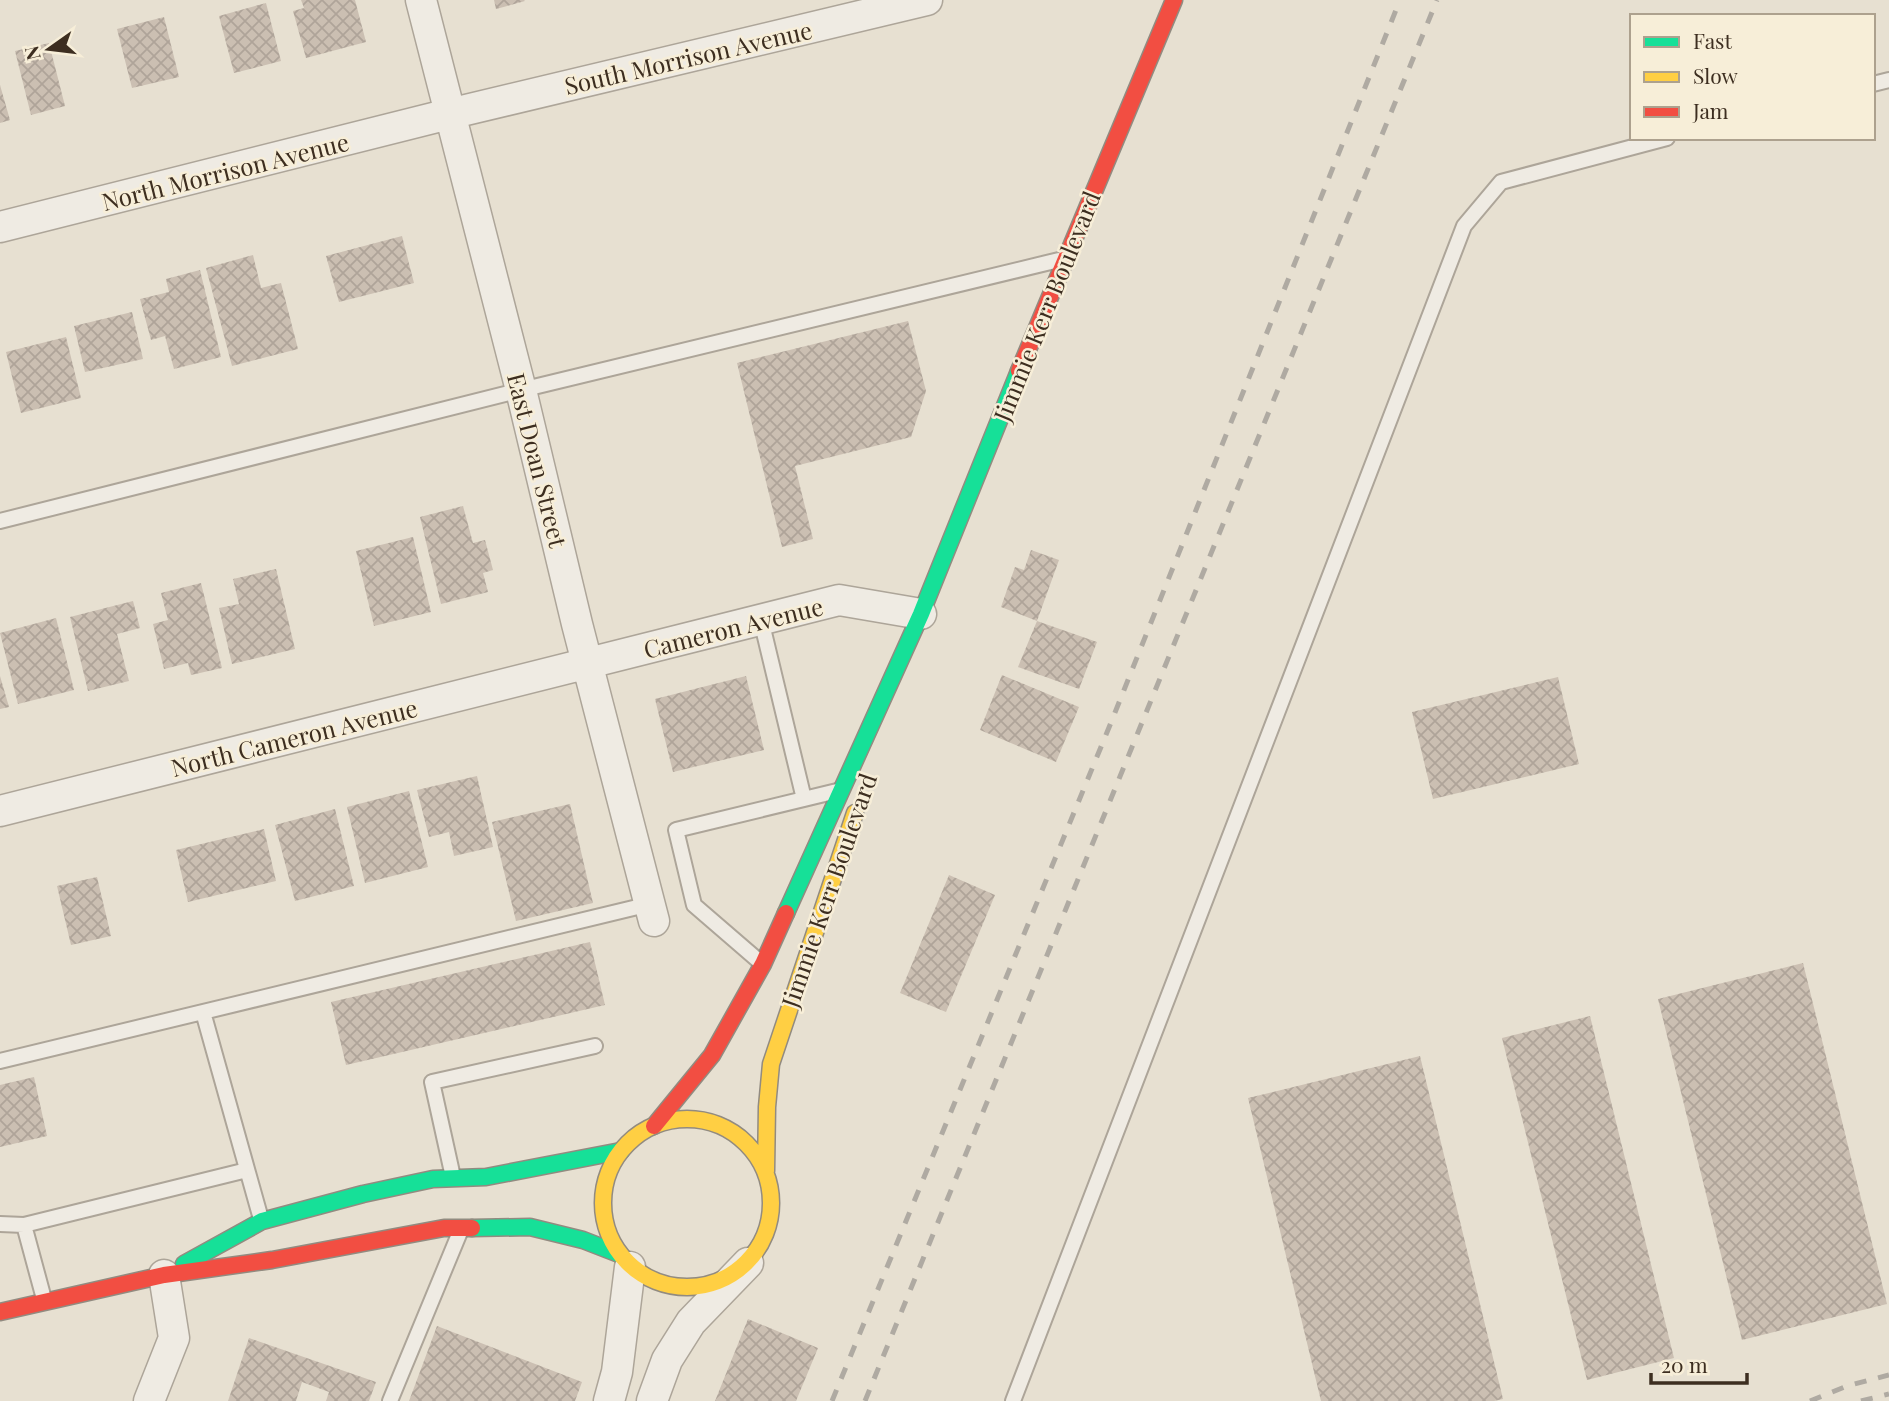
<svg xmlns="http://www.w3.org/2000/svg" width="1889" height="1401" font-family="'Playfair Display',serif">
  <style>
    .building { fill: url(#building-cross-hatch) }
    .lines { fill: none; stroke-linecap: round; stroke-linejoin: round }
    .lane-casing { stroke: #ada599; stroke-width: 18 }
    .street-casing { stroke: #ada599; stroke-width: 33 }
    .fast-casing { stroke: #928b80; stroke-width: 19 }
    .slow-casing { stroke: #928b80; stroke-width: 19 }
    .jam-casing { stroke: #928b80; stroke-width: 19 }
    .lane { stroke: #efebe3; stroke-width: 14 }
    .street { stroke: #efebe3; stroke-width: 30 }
    .fast { stroke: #16e098; stroke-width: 16 }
    .slow { stroke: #ffcf43; stroke-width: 16 }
    .jam { stroke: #f24e42; stroke-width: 16 }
    .rail { stroke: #afaaa2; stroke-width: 5; stroke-dasharray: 12 12; stroke-linecap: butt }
    .labels { text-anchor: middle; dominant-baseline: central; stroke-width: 5; stroke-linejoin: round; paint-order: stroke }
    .street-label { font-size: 24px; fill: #3d2e20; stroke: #f7eed8 }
  </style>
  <defs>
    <pattern id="building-cross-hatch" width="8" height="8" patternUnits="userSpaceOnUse" patternTransform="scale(1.75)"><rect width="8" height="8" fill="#cbbfb2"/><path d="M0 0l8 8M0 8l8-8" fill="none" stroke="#afa499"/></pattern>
  </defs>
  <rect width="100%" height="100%" fill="#e7e0d1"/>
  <path class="building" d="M301,0h54l11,42 -60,16 -13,-47 11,-3z
    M494,0h30l1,1 -29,8z
    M266,3l15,58 -47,12 -15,-57z
    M164,17l15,60 -47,11 -15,-59z
    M49,43l16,63 -34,9 -16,-64z
    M0,85l10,35 -10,3z
    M402,236l12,47 -75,19 -13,-46z
    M253,255l8,33 20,-5 17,66 -66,17 -26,-98z
    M200,270l21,87 -47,12 -9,-33 -14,4 -11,-41 29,-7 -3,-13z
    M132,312l11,47 -58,13 -11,-46z
    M908,321l18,70 -15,46 -116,29 18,73 -31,8 -45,-184z
    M66,337l15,61 -60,15 -15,-61z
    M463,506l10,37 12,-3 8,30 -10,3 5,19 -47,12 -21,-87z
    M413,537l18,75 -57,14 -18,-75z
    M1031,550l28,10 -22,61 60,21 -18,47 -61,-22 19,-46 -36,-14 14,-40 9,3z
    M276,569l19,80 -63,15 -13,-56 20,-4 -6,-25z
    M201,583l21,85 -31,7 -3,-12 -24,6 -11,-45 15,-4 -7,-27z
    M133,601l7,27 -23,6 12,47 -41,10 -18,-74z
    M56,618l18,72 -56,14 -18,-71z
    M1002,675l77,32 -23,55 -76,-32z
    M0,676l9,31 -9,2z
    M746,676l18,74 -91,22 -18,-73z
    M1558,677l21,87 -146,35 -21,-87z
    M477,776l16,71 -39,9 -5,-24 -20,5 -12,-47z
    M409,791l19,76 -63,16 -18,-76z
    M570,804l23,99 -77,18 -24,-99z
    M335,809l19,77 -59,15 -20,-76z
    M264,829l12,52 -88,21 -12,-52z
    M949,875l46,20 -49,117 -46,-19z
    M97,877l14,59 -40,9 -14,-59z
    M590,942l15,63 -259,60 -15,-63z
    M1803,963l84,341 -145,36 -84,-341z
    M1590,1016l84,342 -87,22 -85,-342z
    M1420,1056l83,343 -9,2h-173l-73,-303z
    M34,1077l13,59 -47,11v-62z
    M748,1319l70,29 -22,53h-81z
    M437,1326l145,56 -7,19h-166z
    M249,1338l127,44 -7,19h-43l3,-9 -27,-10 -6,19h-68z"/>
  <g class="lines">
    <g class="lane-casing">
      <path id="lane" d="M1873,84l16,-4
        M0,521l521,-131 538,-130
        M761,620l43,179
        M760,962l-66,-57 -18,-75 161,-39
        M203,1012l58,207
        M0,1061l650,-157
        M453,1177l-21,-95 163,-36
        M0,1224l24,1 20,74
        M24,1225l223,-55
        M390,1401l70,-169
        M1013,1401l451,-1175 37,-44 166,-44"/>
    </g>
    <g class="street-casing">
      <path id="street" d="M421,0l100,390 56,234 77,297
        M0,227l449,-113 478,-114
        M0,811l839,-211 82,14
        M149,1401l25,-63 -10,-63
        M609,1401l8,-29 13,-105
        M652,1401l15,-41 24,-38 57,-59"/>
    </g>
    <g class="fast-casing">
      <path id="fast" d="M786,913l135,-299 98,-243
        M472,1228l58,-1 53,13 36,14
        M184,1264l78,-43 101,-27 70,-15 53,-2 135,-26"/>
    </g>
    <g class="slow-casing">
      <path id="slow" d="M603 1203a84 84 0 1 1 168 0a84 84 0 1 1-168 0Z
        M766,1171l1,-64 4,-43 84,-251"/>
    </g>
    <g class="jam-casing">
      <path id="jam" d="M1019,371l155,-371
        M654,1126l58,-71 51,-91 23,-51
        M0,1312l164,-37 108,-15 172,-32h28"/>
    </g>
    <use href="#lane" class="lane"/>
    <use href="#street" class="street"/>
    <use href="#fast" class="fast"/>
    <use href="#slow" class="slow"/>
    <use href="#jam" class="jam"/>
    <path class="rail" d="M832,1401l278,-676 290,-725
      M865,1401l572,-1401
      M1810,1401l37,-15 42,-11
      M1861,1401l28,-7"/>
  </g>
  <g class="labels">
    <g class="street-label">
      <text transform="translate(688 57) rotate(-13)">South Morrison Avenue</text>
      <text transform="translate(225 171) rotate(-14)">North Morrison Avenue</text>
      <text transform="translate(1046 306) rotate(-68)">Jimmie Kerr Boulevard</text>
      <text transform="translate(538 460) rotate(76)">East Doan Street</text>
      <text transform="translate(733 627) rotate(-14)">Cameron Avenue</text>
      <text transform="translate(294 737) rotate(-14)">North Cameron Avenue</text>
      <text transform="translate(828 890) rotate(-71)">Jimmie Kerr Boulevard</text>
    </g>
  </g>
  <rect x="1630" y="14" width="245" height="126" fill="#f7eed8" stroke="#ada18e" stroke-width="2"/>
  <rect x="1644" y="37" width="35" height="10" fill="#16e098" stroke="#ada18e" stroke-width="2"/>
  <text x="1693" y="49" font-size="21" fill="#3d2e20">Fast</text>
  <rect x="1644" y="72" width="35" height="10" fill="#ffcf43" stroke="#ada18e" stroke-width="2"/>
  <text x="1693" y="84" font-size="21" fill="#3d2e20">Slow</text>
  <rect x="1644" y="107" width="35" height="10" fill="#f24e42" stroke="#ada18e" stroke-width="2"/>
  <text x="1693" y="119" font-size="21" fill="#3d2e20">Jam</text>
  <g transform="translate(49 49) rotate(256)" stroke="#f7eed8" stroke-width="5" paint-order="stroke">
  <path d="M0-5L12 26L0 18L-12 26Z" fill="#3d2e20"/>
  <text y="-10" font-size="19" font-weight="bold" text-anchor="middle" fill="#3d2e20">N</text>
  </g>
  <path d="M1651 1373v10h96v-10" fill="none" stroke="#3d2e20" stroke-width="3.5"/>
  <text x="1661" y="1373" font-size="21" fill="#3d2e20" stroke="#f7eed8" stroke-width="5" paint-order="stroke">20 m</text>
</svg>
